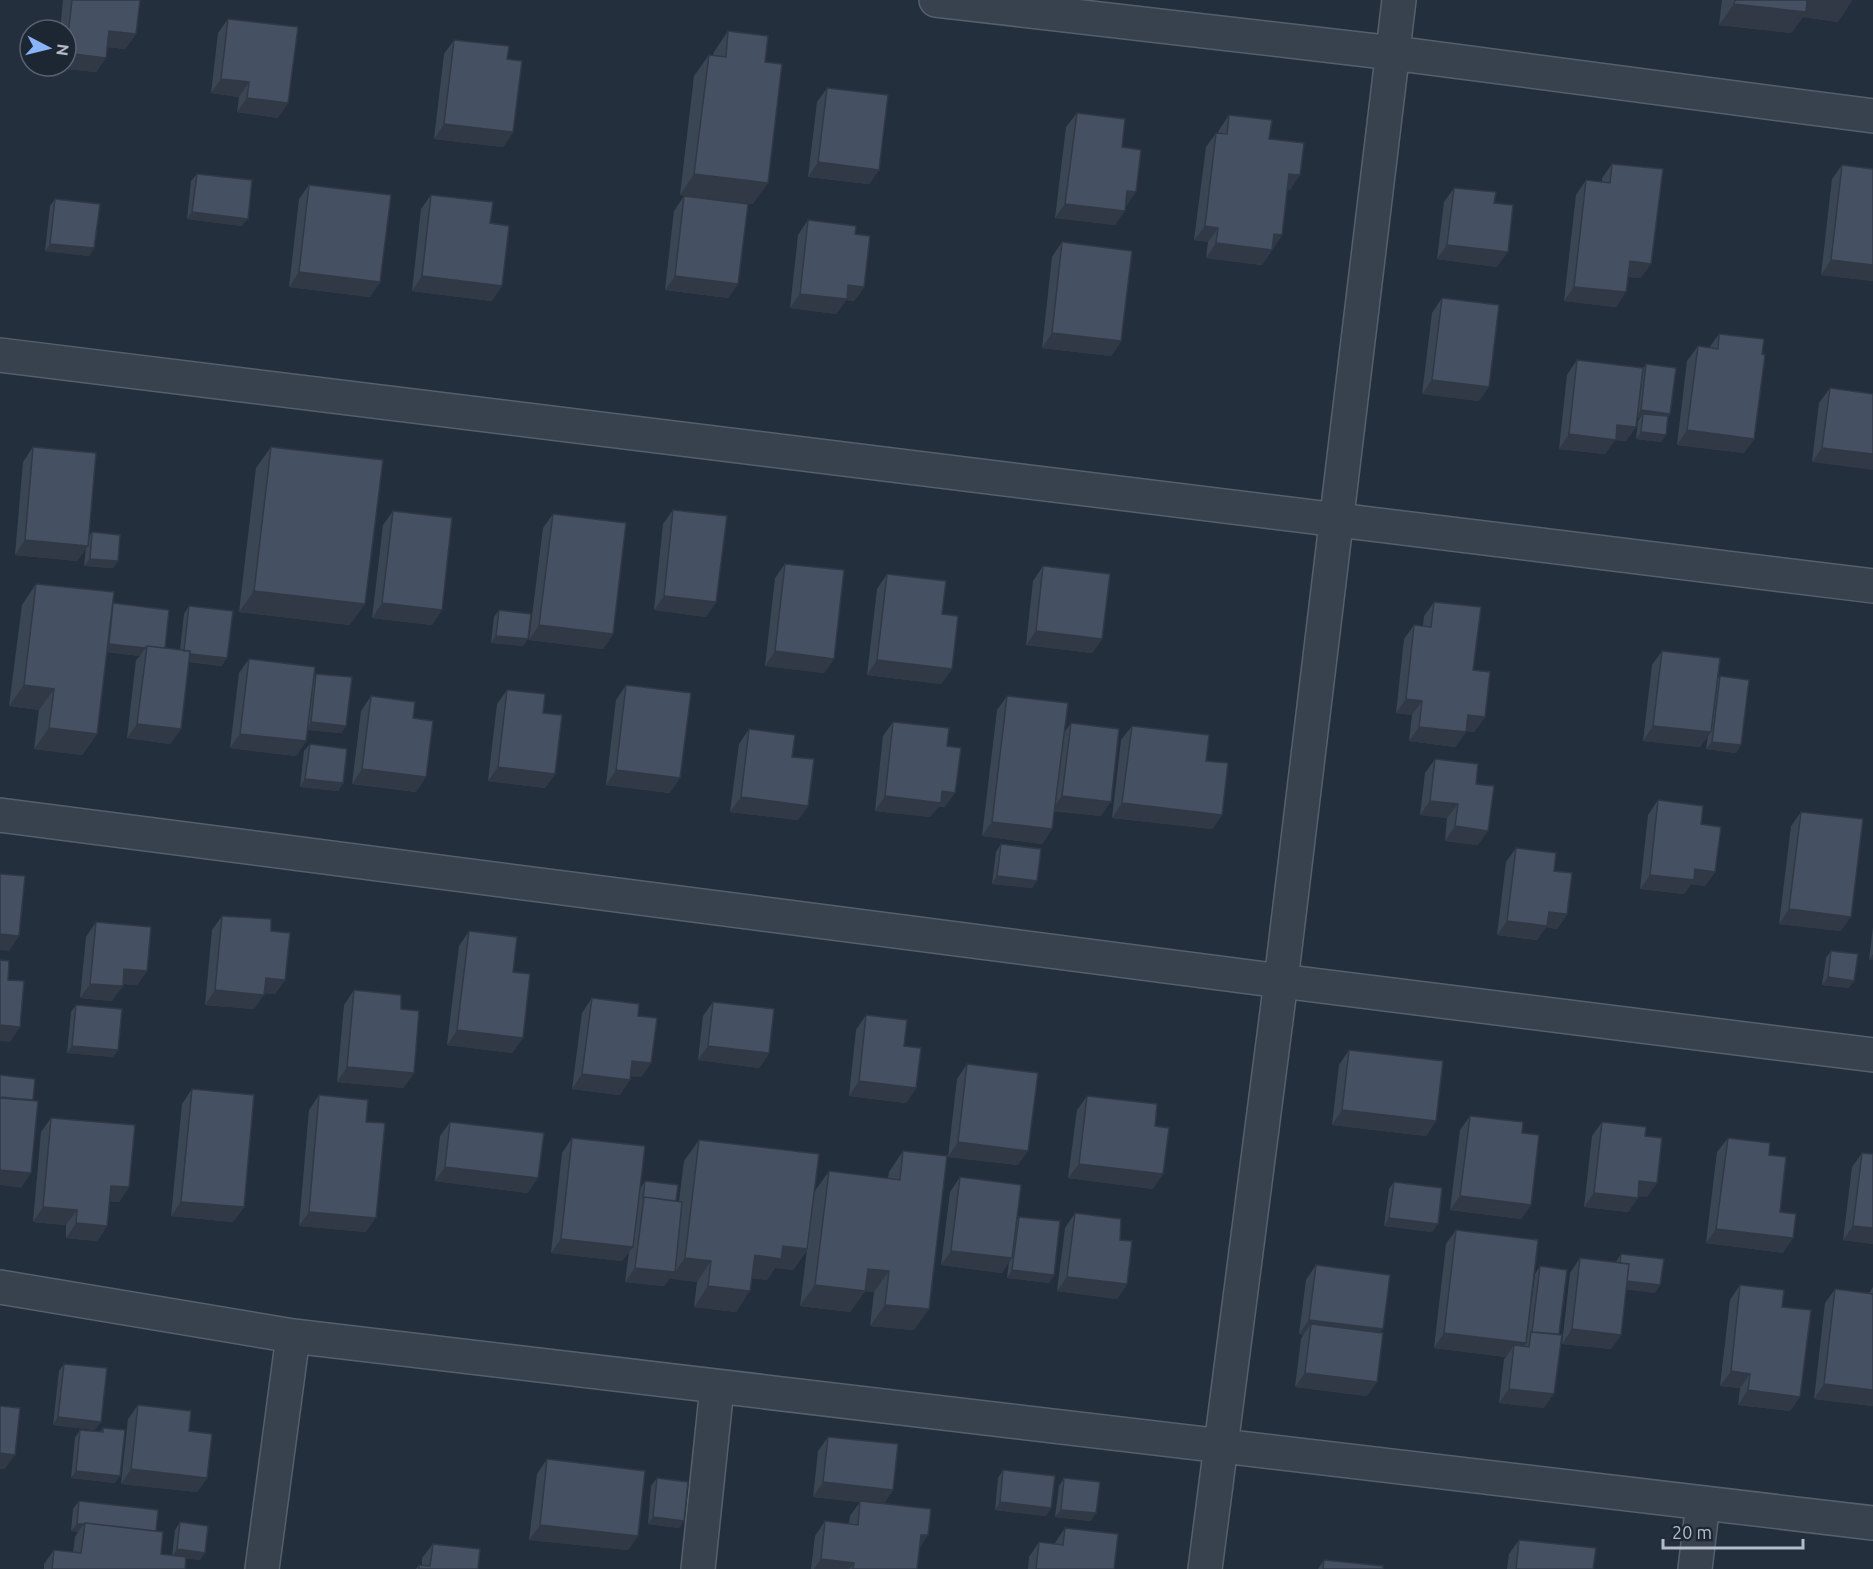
<svg xmlns="http://www.w3.org/2000/svg" width="1873" height="1569" font-family="Ubuntu,sans-serif">
  <style>
    .lines { fill: none; stroke-linecap: round; stroke-linejoin: round }
    .street-casing { stroke: #565f6c; stroke-width: 36 }
    .street { stroke: #38414e; stroke-width: 33 }
    .wall { fill: #3b4654 }
    .shaded-wall { fill: #303945 }
    .building { fill: #455162; stroke: #303945; stroke-width: 1.5 }
  </style>
  <rect width="100%" height="100%" fill="#242f3e"/>
  <g class="lines">
    <g class="street-casing">
      <path id="street" d="M936,0l457,53 480,63
        M0,355l1873,231
        M0,815l1281,166 592,74
        M0,1287l293,49 1580,187
        M262,1569l31,-233
        M698,1569l19,-182
        M1205,1569l76,-588 118,-981
        M1695,1569l8,-66"/>
    </g>
    <use href="#street" class="street"/>
  </g>
  <path class="wall" d="M63,0h77l-4,34 -11,15 -18,-2 -1,11 -10,14 -40,-4v-2h10v-36h-6z
    M1722,0h130l-14,22 -35,-5 -12,16 -72,-8z
    M228,19l50,99 -41,-6 2,-15 -28,-4 7,-60z
    M728,31l25,173 -73,-9 14,-119 15,-21 4,1 1,-4z
    M454,40l59,92 -10,15 -69,-8 10,-85z
    M827,88l52,82 -10,14 -61,-7 9,-75z
    M1077,113l45,34 3,60 -10,18 -60,-7 11,-91z
    M1229,115l40,24 21,51 -3,-1 -5,46 -20,30 -56,-7 2,-16 -14,-2 12,-93 10,-14h2l1,-3z
    M1612,164l29,114 -13,-1 -12,30 -52,-6 12,-106 10,-15 16,2v-4z
    M1842,165l31,4v112l-52,-6 11,-96z
    M197,174l45,52 -55,-7 4,-38z
    M309,185l71,97 -10,15 -81,-10 10,-88z
    M1454,188l40,15 3,64 -60,-8 7,-57z
    M431,195l59,28 2,78 -80,-10 9,-82z
    M684,196l54,88 -10,14 -63,-8 9,-79z
    M55,199l39,49 -5,8 -44,-5 5,-45z
    M808,220l47,14 9,53 -10,14 -8,-1 -10,14 -46,-6 8,-73z
    M1062,242l59,99 -10,15 -69,-8 10,-91z
    M1442,298l37,103 -57,-7 10,-81z
    M1719,334l43,20 -8,85 -10,14 -67,-8 10,-84 11,-15 11,2z
    M1577,360l66,9 3,-5 22,54 -2,17 -5,7 -25,-3 2,-18 2,-3h-3l-1,9 -10,14 -11,-1 -10,14 -46,-5 8,-74z
    M1830,388l43,6 -61,68 7,-59z
    M33,447l55,90 4,-5 26,29 -5,7 -29,-2 2,-18 -9,13 -62,-6 8,-93z
    M271,447l79,178 -111,-13 17,-144z
    M673,510l43,92 -10,15 -52,-7 9,-86z
    M393,511l49,99 -10,15 -60,-7 11,-93z
    M553,514l60,120 -10,15 -74,-9 14,-112z
    M785,564l49,95 -10,14 -59,-7 10,-88z
    M1043,566l59,73 -10,14 -66,-8 7,-64z
    M887,574l55,40 10,55 -11,15 -74,-9 10,-86z
    M36,584l76,20 53,44 15,2 4,-36 5,-8 33,60 -33,-4 -8,67 -11,15 -43,-6 9,-78 4,-4 -33,-4 -10,82 -15,21 -48,-6 5,-39 -30,-4 13,-101z
    M1434,602l39,68 12,47 -11,15 -8,-1v1l-11,15 -46,-6 3,-26 -16,-2 8,-74 10,-14 9,1 1,-10z
    M499,610l29,29 -5,7 -32,-3 3,-26z
    M1662,651l55,29 3,-4 21,69 -5,8 -30,-4 2,-13 -8,11 -57,-6 9,-76z
    M249,659l64,18 3,-3 30,52 -5,7 -33,-3 -2,11 -10,15 -66,-8 9,-75z
    M626,685l44,108 -64,-8 10,-85z
    M507,690l36,23 12,61 -10,14 -57,-7 9,-77z
    M371,696l42,22 3,74 -64,-8 9,-73z
    M1007,696l57,37 7,-10 30,93 -47,-5 -2,18 -10,15 -60,-8 15,-126z
    M893,722l54,24 -2,61h-7l-8,10 -55,-6 8,-75z
    M1132,726l90,89 -10,14 -100,-11 9,-78z
    M749,729l59,77 -10,14 -68,-8 9,-68z
    M310,744l33,39 -5,8 -38,-4 4,-36z
    M1435,759l41,25 2,61 -33,-4 2,-23 -27,-3 5,-42z
    M1658,800l43,24 14,48 -10,14 -14,-2 -7,10 -44,-5 8,-74z
    M1801,812l40,119 -62,-7 12,-98z
    M1001,844l31,44 -40,-4 4,-32z
    M1516,848l38,23 13,43 -10,15 -11,-2 -9,13 -40,-5 9,-73z
    M222,916l49,15 14,49 -10,14 -11,-1 -10,16 -49,-4 7,-75z
    M96,922l51,49 -10,14 -14,-1 -11,17 -32,-3 6,-61z
    M1873,927v33h-4z
    M469,931l44,41 10,66 -11,15 -65,-8 12,-99z
    M1831,951l18,37 -27,-3 4,-27z
    M354,990l47,19 13,64 -11,15 -66,-6 7,-77z
    M592,998l46,18 13,47 -10,14 -11,-1 -10,19 -48,-6 10,-76z
    M713,1002l56,51 -10,15 -61,-8 5,-44z
    M76,1005l42,45 -5,7 -46,-4 4,-41z
    M866,1015l38,31 12,42 -10,15 -57,-7 7,-66z
    M1349,1050l87,71 -10,15 -94,-11 7,-60z
    M967,1064l51,101 -70,-8 9,-78z
    M192,1089l52,118 -11,15 -62,-6 11,-112z
    M319,1095l47,27v110l-67,-6 10,-116z
    M1087,1096l68,30 -2,63 -85,-11 9,-68z
    M1470,1116l61,89 -10,14 -71,-9 10,-80z
    M51,1118l78,69 -10,15 -9,-1 -3,25 -10,15 -31,-3v-13l-33,-3 8,-90z
    M450,1122l78,71 -93,-12 5,-45z
    M1602,1122l43,14 12,47 -10,14 -9,-1 -10,16 -44,-5 8,-71z
    M572,1138l68,51 5,-8 31,20h3l5,-40 15,-21 116,51 14,-20 59,7 1,-6 14,-21 11,179 -44,-4 4,-34 -9,-1 -15,21 -50,-6 7,-56 -14,20 -18,-2 -8,12 -15,-2 -16,34 -42,-5 3,-25 -27,-4 -6,8 -39,-4 4,-30 -7,9 -71,-8 11,-100z
    M1728,1138l41,17 11,57 3,41 -77,-10 11,-91z
    M1862,1153l11,1v90l-30,-4 9,-73z
    M960,1177l56,44 3,-4 35,58 -5,8 -42,-5 2,-16 -7,11 -61,-8 9,-73z
    M1394,1182l38,50 -48,-6 5,-37z
    M1075,1213l52,71 -10,15 -60,-8 8,-63z
    M1456,1230l71,107 8,-63 5,-8 4,142 -45,-5 5,-44 2,-2 -72,-9 12,-104z
    M1621,1254l34,39 -29,-4 -5,46 -10,14 -49,-5 8,-71 10,-15 36,4z
    M1316,1265l64,68 -13,63 -72,-9 6,-48 2,-4 -4,-1 7,-54z
    M1740,1285l60,112 -10,14 -52,-6 2,-17 -20,-2 10,-86z
    M1873,1287v119l-59,-7 11,-96 10,-14 34,4z
    M64,1364l31,66 -42,-5 6,-54z
    M138,1405l69,73 -10,14 -76,-8 7,-65z
    M103,1428l12,55 -44,-5 4,-40 5,-8 20,2z
    M828,1437l65,53 -10,14 36,44 -2,21h-106l4,-33 10,-15 24,3 1,-8 10,-14 -47,-5 5,-46z
    M547,1459l91,77 -10,14 -99,-10 8,-66z
    M1003,1470l48,38 -5,8 -51,-6 3,-32z
    M657,1478l27,43 -5,7 -31,-4 3,-38z
    M1064,1478l27,43 -36,-4 4,-31z
    M79,1501l77,30 5,23 11,2 3,-26 5,-8 20,38 -14,-2 -1,11h-141v-5l10,-14 19,2 2,-15 3,-5 -7,-1 2,-22z
    M1065,1528l49,41h-86l1,-12 10,-15 15,2 1,-1z
    M1519,1540l74,29h-86l2,-15z
    M433,1544l45,25h-62l3,-4h3v-7z
    M1324,1560l59,9h-65z"/>
  <path class="shaded-wall" d="M1805,0h47l-14,22 -35,-5 -12,16 -72,-8 15,-21z
    M109,31l27,3 -11,15 -26,-3z
    M66,53l40,5 -10,14 -40,-4 1,-2h9z
    M221,79l28,3 -10,15 -28,-4z
    M247,98l41,5 -10,15 -41,-6z
    M444,124l69,8 -10,15 -69,-8z
    M818,162l61,8 -10,14 -61,-7z
    M694,174l74,9 -15,21 -73,-9z
    M1289,174l11,1 -10,15 -11,-2z
    M1127,191l9,1 -10,15z
    M1065,204l60,7 -10,14 -60,-7z
    M192,212l56,7 -6,7 -55,-7z
    M1205,226l13,2 -10,14 -14,-2z
    M1274,234l8,1 -10,15z
    M1216,243l56,7 -10,15 -56,-7z
    M50,244l44,4 -5,8 -44,-5z
    M1447,245l61,7 -11,15 -60,-8z
    M1831,260l42,5v16l-52,-6z
    M1630,261l21,3 -10,14 -21,-2z
    M299,272l81,10 -10,15 -81,-10z
    M422,276l80,10 -10,15 -80,-10z
    M675,276l63,8 -10,14 -63,-8z
    M848,285l16,2 -10,14 -8,-1 -10,14 -46,-6 10,-14z
    M1574,287l52,5 -10,15 -52,-6z
    M1052,333l69,8 -10,15 -69,-8z
    M1432,380l57,7 -10,14 -57,-7z
    M1641,410l29,4 -5,7 -22,-7 -3,4h-5z
    M1617,425l19,2 -10,14 -11,-1 -10,14 -46,-5 10,-15z
    M1687,430l67,9 -10,14 -67,-8z
    M1641,432l25,3 -5,7 -25,-3z
    M1822,448l51,6v16l-61,-8z
    M25,540l63,6 -11,15 -62,-6z
    M90,559l28,2 -5,7 -29,-2z
    M254,591l111,13 -15,21 -111,-13z
    M664,596l52,6 -10,15 -52,-7z
    M382,603l60,7 -10,15 -60,-7z
    M539,625l74,9 -10,15 -74,-9z
    M1036,631l66,8 -10,14 -66,-8z
    M496,636l32,3 -5,7 -32,-3z
    M109,644l36,4 -5,8 -37,-5z
    M775,651l59,8 -10,14 -59,-7z
    M183,653l44,5 -5,8 -44,-6z
    M877,660l75,9 -11,15 -74,-9z
    M24,685l30,4 -15,21 -30,-4z
    M1406,699l16,2 -10,14 -16,-2z
    M1468,715l17,2 -11,15 -16,-2z
    M311,722l35,4 -5,7 -36,-3z
    M137,724l44,5 -11,15 -43,-6z
    M1653,726l58,6 -11,15 -57,-6z
    M1419,727l47,5 -11,15 -46,-6z
    M49,728l48,6 -15,21 -48,-6z
    M240,734l66,7 -10,15 -66,-8z
    M1712,742l29,3 -5,8 -30,-4z
    M498,767l57,7 -10,14 -57,-7z
    M362,769l64,8 -10,15 -64,-8z
    M616,770l64,8 -10,15 -64,-8z
    M305,779l38,4 -5,8 -38,-4z
    M942,791l13,2 -10,14h-7l-8,10 -55,-6 10,-15z
    M1062,796l49,6 -10,14 -49,-6z
    M741,797l67,9 -10,14 -68,-8z
    M1430,801l28,3 -11,14 -27,-3z
    M1122,803l100,12 -10,14 -100,-11z
    M992,822l60,7 -10,15 -60,-8z
    M1455,826l33,5 -10,14 -33,-4z
    M1695,869l20,3 -10,14 -14,-2 -7,10 -44,-5 10,-14z
    M997,876l40,5 -5,7 -40,-4z
    M1789,909l62,8 -10,14 -62,-7z
    M1549,912l18,2 -10,15 -11,-2 -9,13 -40,-5 10,-14z
    M0,934l19,2 -10,15 -9,-1z
    M1873,954v6h-4z
    M124,969l23,2 -10,14 -23,-2z
    M1828,977l26,4 -5,7 -27,-3z
    M266,978l19,2 -10,14 -19,-1z
    M90,984l33,2 -11,15 -32,-3z
    M215,990l49,5 -10,14 -49,-4z
    M0,1025l20,2 -10,15 -10,-1z
    M457,1030l66,8 -11,15 -65,-8z
    M72,1046l46,4 -5,7 -46,-4z
    M708,1046l61,7 -10,15 -61,-8z
    M632,1061l19,2 -10,14 -19,-1z
    M347,1067l67,6 -11,15 -66,-6z
    M582,1074l48,6 -10,15 -48,-6z
    M859,1081l57,7 -10,15 -57,-7z
    M1342,1110l94,11 -10,15 -94,-11z
    M958,1142l70,9 -10,14 -70,-8z
    M1079,1164l84,10 -10,15 -85,-11z
    M445,1167l93,11 -10,15 -93,-12z
    M0,1170l31,3 -10,15 -21,-3z
    M1639,1181l18,2 -10,14 -18,-2z
    M111,1186l18,1 -10,15 -18,-2z
    M1594,1193l44,5 -10,14 -44,-5z
    M1460,1196l71,9 -10,14 -71,-9z
    M181,1202l63,5 -11,15 -62,-6z
    M43,1207l34,3 -11,15 -33,-3z
    M309,1212l67,6 -10,14 -67,-6z
    M1389,1218l49,6 -6,8 -48,-6z
    M76,1223l31,3 -10,15 -31,-3z
    M1853,1226l20,2v16l-30,-4z
    M1716,1229l77,9 -10,15 -77,-10z
    M561,1239l72,8 -11,14 -71,-8z
    M783,1246l24,3 -14,21 -18,-2 -8,12 -27,-3 15,-22z
    M951,1251l61,7 -10,15 -61,-8z
    M685,1258l26,3 -14,21 -27,-3z
    M635,1268l40,4 -11,14 -39,-4z
    M868,1269l21,2 -15,21 -9,-1 -15,21 -50,-6 15,-21z
    M1012,1270l42,5 -5,8 -42,-5z
    M1067,1277l60,7 -10,15 -60,-8z
    M1626,1281l34,4 -5,8 -34,-4z
    M708,1286l42,5 -14,21 -42,-5z
    M885,1305l44,4 -15,21 -44,-4z
    M1309,1320l74,9 -10,14 -62,-19 -8,11 -4,-1z
    M1572,1329l49,6 -10,14 -49,-5z
    M1444,1333l82,10 -10,15 -2,-13 -8,12 -72,-9z
    M1731,1371l19,3 -10,14 -20,-2z
    M1305,1373l72,9 -10,14 -72,-9z
    M1824,1384l49,6v16l-59,-7z
    M1509,1389l45,5 -10,14 -45,-5z
    M1748,1390l52,7 -10,14 -52,-6z
    M58,1417l43,5 -6,8 -42,-5z
    M0,1453l15,2 -10,14h-5z
    M131,1469l76,9 -10,14 -76,-8z
    M76,1471l44,5 -5,7 -44,-5z
    M823,1482l70,8 -10,15 -70,-8z
    M1000,1502l51,6 -5,8 -51,-6z
    M1061,1510l35,3 -5,8 -36,-4z
    M653,1517l31,4 -5,7 -31,-4z
    M77,1524h7l-6,8 -7,-1z
    M540,1525l98,11 -10,14 -99,-10z
    M921,1535h7l-10,15z
    M177,1549l28,4 -5,7 -28,-3z
    M821,1559l33,4 -5,6h-35z"/>
  <path class="building" d="M72,0h68l-4,34 -27,-3 -3,27 -40,-5z
    M1735,0h72l-1,12 -72,-8z
    M228,19l70,8 -10,76 -41,-5 2,-16 -28,-3z
    M728,31l40,5 -3,26 17,2 -14,119 -74,-9 15,-119 17,2z
    M454,40l55,6 -2,13 15,2 -9,71 -69,-8z
    M827,88l61,7 -9,75 -61,-8z
    M1077,113l48,6 -3,28 19,3 -5,42 -9,-1 -2,20 -60,-7z
    M1229,115l43,5 -3,19 35,4 -4,32 -11,-1 -7,61 -8,-1 -2,16 -56,-7 2,-15 -13,-2 11,-93 11,1z
    M1612,164l51,5 -12,95 -21,-3 -4,31 -52,-5 12,-107 24,3z
    M1842,165l31,4v96l-42,-5z
    M197,174l55,6 -4,39 -56,-7z
    M309,185l82,10 -11,87 -81,-10z
    M1454,188l42,4 -2,11 19,2 -5,47 -61,-7z
    M431,195l62,7 -3,21 19,3 -7,60 -80,-10z
    M684,196l64,8 -10,80 -63,-8z
    M55,199l45,5 -6,44 -44,-4z
    M808,220l48,6 -1,8 15,2 -6,51 -16,-2 -1,14 -47,-5z
    M1062,242l70,9 -11,90 -69,-8z
    M1442,298l57,7 -10,82 -57,-7z
    M1719,334l45,5 -2,15 3,1 -11,84 -67,-9 11,-84 20,3z
    M1577,360l66,8 -7,59 -19,-2 -1,15 -47,-6z
    M1646,364l30,4 -6,46 -29,-4z
    M1830,388l43,6v60l-51,-6z
    M1643,414l25,2 -2,19 -25,-3z
    M33,447l63,6 -8,93 -63,-6z
    M271,447l112,13 -18,144 -111,-13z
    M673,510l54,6 -11,86 -52,-6z
    M393,511l59,7 -10,92 -60,-7z
    M553,514l73,9 -13,111 -74,-9z
    M92,532l28,3 -2,26 -28,-2z
    M785,564l59,6 -10,89 -59,-8z
    M1043,566l67,8 -8,65 -66,-8z
    M887,574l59,7 -4,33 16,2 -6,53 -75,-9z
    M36,584l78,8 -17,142 -48,-6 5,-39 -30,-4z
    M1434,602l47,5 -8,63 17,2 -5,45 -17,-2 -2,17 -47,-5 3,-26 -16,-2 8,-74 17,2z
    M113,603l56,7 -4,38 -18,-2 -2,2 -36,-4z
    M189,606l44,5 -6,47 -37,-4v-3h-6z
    M499,610l32,4 -3,25 -32,-3z
    M147,646l43,5 -9,78 -44,-5z
    M1662,651l58,7 -9,74 -58,-6z
    M249,659l66,8 -9,74 -66,-7z
    M316,674l36,3 -6,49 -35,-4z
    M1720,676l29,4 -8,65 -29,-3z
    M626,685l65,8 -11,85 -64,-8z
    M507,690l38,4 -2,19 19,2 -7,59 -57,-7z
    M371,696l44,6 -2,16 20,3 -7,56 -64,-8z
    M1007,696l61,7 -16,126 -60,-7z
    M893,722l56,6 -2,18 14,2 -6,45 -13,-2 -1,12 -56,-7z
    M1071,723l48,6 -8,73 -49,-6z
    M1132,726l77,9 -3,26 22,2 -6,52 -100,-12z
    M749,729l46,6 -3,22 22,2 -6,47 -67,-9z
    M310,744l37,5 -4,34 -38,-4z
    M1435,759l43,5 -2,20 18,2 -6,45 -33,-5 3,-22 -28,-3z
    M1658,800l45,6 -2,18 20,3 -6,45 -20,-3 -1,11 -44,-5z
    M1801,812l62,7 -12,98 -62,-8z
    M1001,844l40,5 -4,32 -40,-5z
    M1516,848l40,5 -2,18 18,2 -5,41 -18,-2 -2,14 -40,-5z
    M0,874l25,2 -6,60 -19,-2z
    M222,916l49,3v12l19,2 -5,47 -19,-2 -2,17 -49,-5z
    M96,922l55,5 -4,44 -23,-2 -1,17 -33,-2z
    M469,931l48,6 -4,35 17,2 -7,64 -66,-8z
    M1831,951l27,3 -4,27 -26,-4z
    M0,960l9,1 -1,19 16,1 -4,46 -20,-2z
    M354,990l47,5v14l18,2 -5,62 -67,-6z
    M592,998l47,6 -1,12 19,2 -6,45 -19,-2 -2,19 -48,-6z
    M713,1002l61,7 -5,44 -61,-7z
    M76,1005l46,4 -4,41 -46,-4z
    M866,1015l41,5 -3,26 17,2 -5,40 -57,-7z
    M1349,1050l94,11 -7,60 -94,-11z
    M967,1064l71,9 -10,78 -70,-9z
    M0,1075l35,4 -2,21 -33,-3z
    M192,1089l62,6 -10,112 -63,-5z
    M319,1095l49,5 -2,22 19,1 -9,95 -67,-6z
    M1087,1096l70,8 -2,22 14,2 -6,46 -84,-10z
    M0,1098l38,3 -7,72 -31,-3z
    M1470,1116l53,6 -1,11 17,2 -8,70 -71,-9z
    M51,1118l84,7 -6,62 -18,-1 -4,40 -31,-3 1,-13 -34,-3z
    M450,1122l94,11 -6,45 -93,-11z
    M1602,1122l44,5 -1,9 17,2 -5,45 -18,-2 -1,17 -44,-5z
    M572,1138l73,8 -12,101 -72,-8z
    M1728,1138l42,5 -1,12 17,2 -6,55 16,2 -3,24 -77,-9z
    M699,1140l120,14 -12,95 -24,-3 -2,13 -26,-4 -5,36 -42,-5 3,-25 -26,-3z
    M903,1151l44,5 -18,153 -44,-4 4,-34 -21,-2 -3,22 -50,-6 14,-114 71,9z
    M1862,1153l11,1v74l-20,-2z
    M960,1177l61,8 -9,73 -61,-7z
    M645,1181l33,4 -2,16 -32,-4 -1,2z
    M1394,1182l48,6 -4,36 -49,-6z
    M644,1197l38,5 -7,70 -40,-4z
    M1075,1213l46,6 -1,21 12,1 -5,43 -60,-7z
    M1019,1217l41,4 -6,54 -42,-5z
    M1456,1230l82,10 -12,103 -82,-10z
    M1621,1254l43,5 -4,26 -33,-4 2,-17 -9,-1z
    M1580,1258l49,6 -8,71 -49,-6z
    M1316,1265l74,10 -7,54 -74,-9z
    M1540,1266l27,4 -8,64 -27,-2z
    M1740,1285l44,5 -2,17 29,3 -11,87 -52,-7 2,-16 -19,-3z
    M1835,1289l38,5v96l-49,-6z
    M1311,1324l72,9 -6,49 -72,-9z
    M1531,1332l31,3 -8,59 -45,-5 5,-44 15,2z
    M64,1364l43,4 -6,54 -43,-5z
    M138,1405l53,6 -2,20 23,3 -5,44 -76,-9z
    M0,1406l20,2 -5,47 -15,-2z
    M103,1428l22,2 -5,46 -44,-5 4,-41 23,2z
    M828,1437l70,7 -5,46 -70,-8z
    M547,1459l98,12 -7,65 -98,-11z
    M1003,1470l52,6 -4,32 -51,-6z
    M657,1478l31,4 -4,39 -31,-4z
    M1064,1478l36,4 -4,31 -35,-3z
    M79,1501l79,9 -2,21 -71,-8 -1,1h-7z
    M860,1501l71,8 -3,26h-7l-4,34h-64l1,-6 -33,-4 4,-38 33,4z
    M180,1522l28,4 -3,27 -28,-4z
    M85,1523l78,9 -2,22 25,3 -1,12h-133l2,-19 27,3z
    M1065,1528l53,6 -4,35h-78l3,-27 24,3z
    M1519,1540l77,8 -3,21h-77z
    M433,1544l47,5 -2,20h-59v-4l11,1z
    M1324,1560l59,6v3h-60z"/>
  <g transform="translate(48 48) rotate(97)"><circle r="28" fill="#1d2633" stroke="#59626f" stroke-width="1.5"/>
  <path d="M0-4.5L10 22L0 15L-10 22Z" fill="#8ab4f8"/>
  <text y="-9" font-size="16" font-weight="bold" text-anchor="middle" fill="#b4bcc9">N</text>
  </g>
  <path d="M1663 1539v9h140v-9" fill="none" stroke="#b4bcc9" stroke-width="3"/>
  <text x="1672" y="1539" font-size="18" fill="#b4bcc9" stroke="#1d2633" stroke-width="4.5" paint-order="stroke">20 m</text>
</svg>
